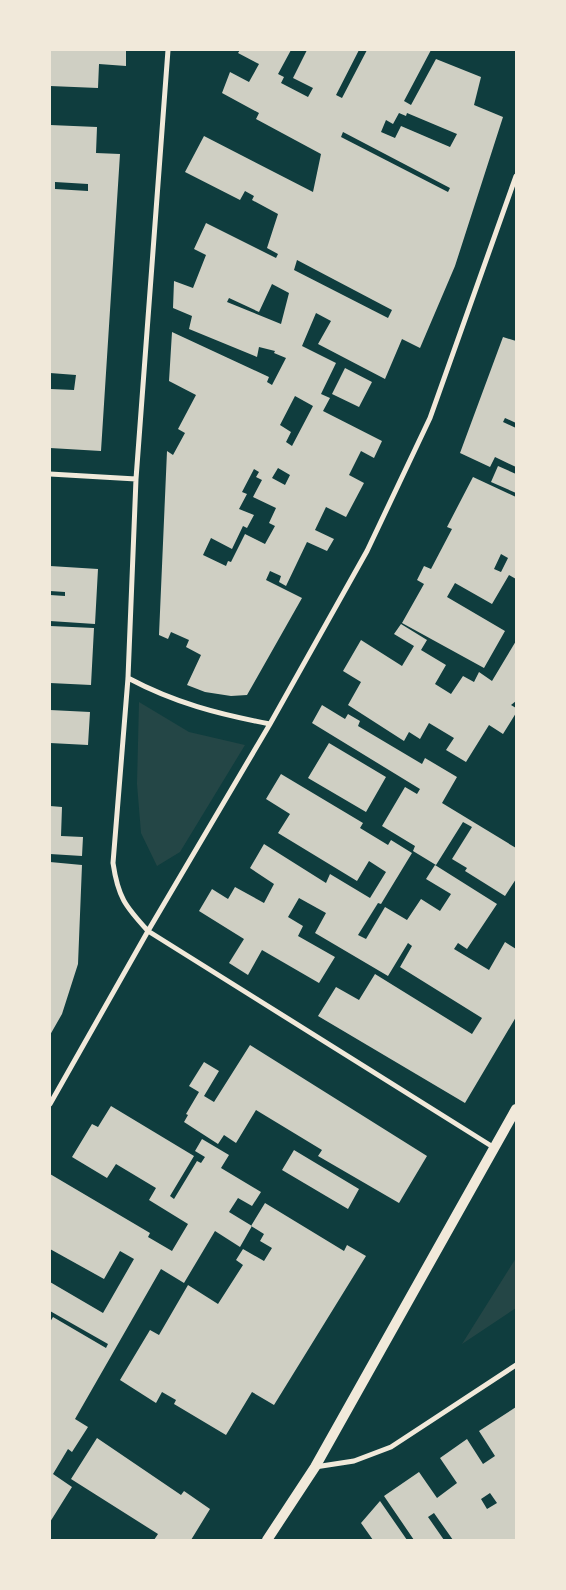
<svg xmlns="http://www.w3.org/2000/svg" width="566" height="1590" font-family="Commissioner,sans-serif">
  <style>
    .green { fill: #244646 }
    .building { fill: #cfcfc3; fill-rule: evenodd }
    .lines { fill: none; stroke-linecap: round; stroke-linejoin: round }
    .minor { stroke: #f1e9da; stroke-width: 5 }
    .secondary { stroke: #f1e9da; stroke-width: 10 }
  </style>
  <rect width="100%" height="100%" fill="#0f3d3e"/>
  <path class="green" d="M139,702l50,30 56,13 -65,107 -23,14 -16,-33 -4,-49z
    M516,1258v50l-54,36z"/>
  <path class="building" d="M50,50h76v16l-27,-2 -1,24 -48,-2z
    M240,50h51l-13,24 6,3 -3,6 27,14 5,-9 -20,-10 14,-28h52l-23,45 6,3 25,-48h64l-27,51 7,4 25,-46 45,18 -7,28 29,12 -48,149 -35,82 -18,-9 -17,40 -67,-35 13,-23 -15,-8 -14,33 34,17 -15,31 9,4 -7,13 59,30 -8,17 -13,-7 -12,24 15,8 -18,34 -20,-10 -11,23 19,9 -7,12 -20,-9 -21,44 -7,-4 2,-6 -11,-5 -4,9 36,18 -55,97 -16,1 -26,-4 -18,-7 14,-30 -15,-8 3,-7 -18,-8 -3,7 -9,-4 8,-184 6,4 12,-22 -7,-4 18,-34 -27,-14 3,-49 97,45 -2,5 5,3 14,-27 -12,-5 1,-2 -16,-4 -2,10 -68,-28 3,-13 -19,-8 1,-27 19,7 13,-33 -12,-6 12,-26 70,35 2,-4 -11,-6 11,-34 -26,-14 2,-4 -9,-5 -5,9 -55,-28 19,-36 109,56 8,-38 -65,-35 3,-6 -37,-20 8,-21 19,10 10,-18 -21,-11zM399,113l7,3 1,-3 50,21 -7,13 -49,-21 -6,12 -14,-6 5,-12 7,4zM343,132l107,56 -2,4 -107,-55zM297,260l95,50 -4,8 -94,-48zM272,284l17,9 -8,31 -54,-22 2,-4 30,14zM295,396l18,10 -21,40 -6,-4 5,-10 -11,-7zM278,468l12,7 -5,10 -13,-7zM254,469l5,3 -3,5 6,3 -9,17 23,11 -7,15 6,3 -10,18 -20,-10 -14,28 -3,-1 -2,5 -23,-11 8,-17 21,11 11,-23 4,2 7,-13 -15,-6 8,-15 -5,-2z
    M50,125l47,2 -1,26 24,1 -19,297 -51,-3v-59l24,1 2,-15 -26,-2zM55,182l33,2v7l-33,-2z
    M503,337l13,4v82l-11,-5 -2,4 13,6v39l-21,-10 -5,10 -30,-14z
    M345,368l27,14 -13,25 -27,-13z
    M498,466l18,8v19l-25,-11z
    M473,477l43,20v82l-7,-4 -17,29 -37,-21 -8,14 58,34 -21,37 -82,-45 22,-39 -7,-4 7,-14 7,3 21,-40 -5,-2zM501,554l7,4 -7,14 -7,-3z
    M50,566l48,3 -3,55 -45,-3v-26l15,1v-4l-15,-1z
    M401,624l26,16 -6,10 25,15 -11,19 16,10 12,-18 11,6 5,-10 13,9 24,-40v60l-5,4 5,3v5l-13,21 -14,-9 -23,37 -20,-12 8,-12 -25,-15 -9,16 -11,-7 -5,9 -56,-36 13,-23 -18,-11 18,-31 41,26 12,-20 -20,-12z
    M50,626l44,2 -3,57 -41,-2z
    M322,705l23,14 3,-5 12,7 -2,5 64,38 3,-6 32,19 -15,26 74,45v31l-11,17 -40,-25 2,-3 -15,-9 20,-32 -9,-5 -27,43 -23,-14 2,-5 -33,-20 23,-39 12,7 3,-5 -108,-66z
    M50,710l40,2 -2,33 -38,-2z
    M329,743l57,34 -20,35 -58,-34z
    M281,774l82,49 -3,5 28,17 3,-5 21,13 -31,51 -3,-1 -20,32 8,4 19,-32 22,13 14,-21 19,12 11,-17 -25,-15 9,-14 62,39 -30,45 -9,-6 -4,6 35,21 16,-28 11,7v68l-51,86 -147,-87 18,-29 23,13 16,-26 97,60 10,-16 -82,-51 12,-21 -4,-3 -20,33 -73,-43 11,-20 -27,-15 -11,19 15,9 -5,10 37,21 -16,26 -57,-33 -14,25 -19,-12 15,-24 -45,-28 13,-22 16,10 7,-12 29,16 10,-19 -24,-16 14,-24 62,39 4,-9 40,24 16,-26 -17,-11 -12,20 -79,-48 12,-19 -24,-15z
    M50,806l12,1 -1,29 22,1 -1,19 -32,-2z
    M50,862l32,3 -4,99 -16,50 -12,21z
    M250,1045l177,111 -28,47 -81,-47 4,-6 -66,-40 -20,33 -12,-8 -6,9 -34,-22 4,-7 -2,-1 13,-22 -10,-6 15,-24 15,9 -15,25 10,6z
    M111,1106l83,50 -24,40 4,3 23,-38 4,2 4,-6 -10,-6 7,-12 27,16 -8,13 40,24 -9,14 -14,-8 -9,14 23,14 -12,21 -25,-16 -31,52 -23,-14 -86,150 13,8 -16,25 -4,-3 -15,25 19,13 -22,35v-200l3,-5 53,31 2,-4 -58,-33v-29l53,31 31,-54 -14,-8 -16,28 -54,-30v-75l100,59 -2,4 24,14 16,-27 -39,-24 7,-12 -40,-24 -9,14 -35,-21 20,-33 6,3z
    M294,1150l65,39 -11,20 -66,-39z
    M265,1203l79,48 3,-6 19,11 -92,149 -22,-13 -26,43 -52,-31 2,-4 -14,-8 -6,11 -36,-23 30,-50 9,5 29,-50 30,19 25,-39 -7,-5 7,-11 21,12 8,-13 -12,-7 4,-7 -13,-8z
    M516,1407v133h-63l-19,-27 -6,4 16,23h-30l-30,-44 35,-24 18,26 20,-15 -17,-25 27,-19 16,25 12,-8 -16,-25zM490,1493l7,10 -10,6 -6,-10z
    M97,1438l84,57 3,-4 26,18 -19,31h-37l4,-6 -87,-55z
    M380,1501l27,39h-34l-12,-17z"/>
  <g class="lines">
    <path class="minor" d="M168,50l-32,429 -8,199 -15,185c5,34 12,43 35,68l345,216
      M50,474l86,5
      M128,678c47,25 90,36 142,46
      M50,1104l98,-173 122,-207 97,-173 63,-133 86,-242
      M315,1467l39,-6 37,-14 125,-82"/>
    <path class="secondary" d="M267,1540l48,-73 201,-358"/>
  </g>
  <rect width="566" height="1590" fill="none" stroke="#f1e9da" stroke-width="102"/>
</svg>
